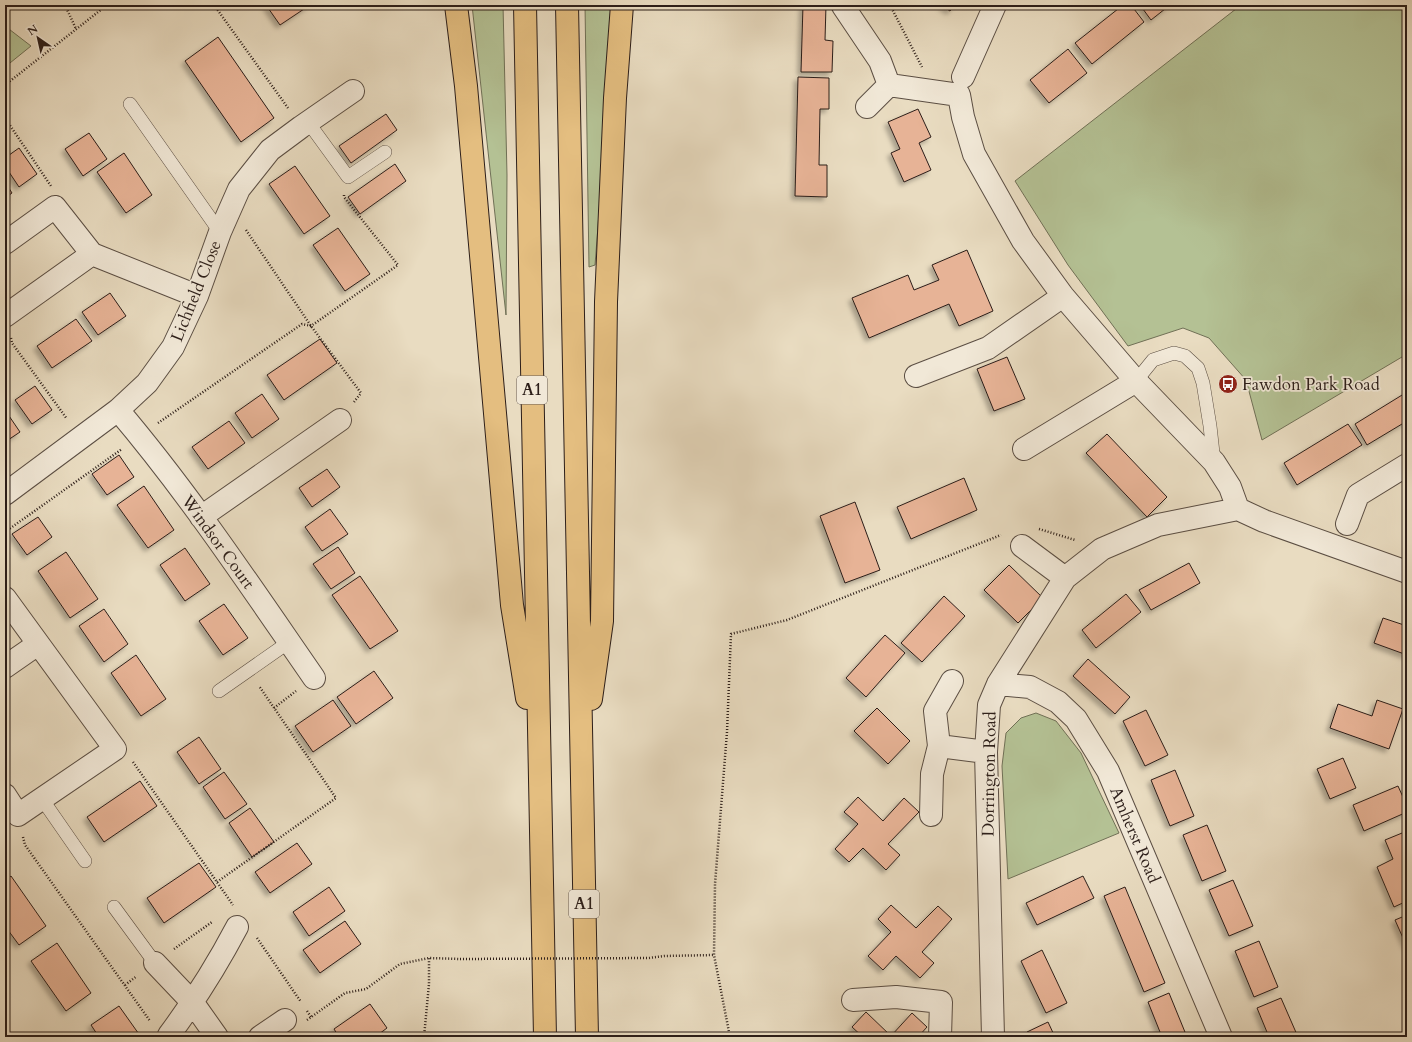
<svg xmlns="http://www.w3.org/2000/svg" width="1412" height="1042" font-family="Cardo,serif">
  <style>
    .green { fill: #b4c194; stroke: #707056 }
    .building { fill: #e7b396; stroke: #2c1e19; filter: url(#shadow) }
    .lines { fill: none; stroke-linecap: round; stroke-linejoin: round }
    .lane-casing { stroke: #5b4e43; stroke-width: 14 }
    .street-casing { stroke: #5b4e43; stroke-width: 24 }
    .highway-casing { stroke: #2c1e19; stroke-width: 24 }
    .path { stroke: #2c1e19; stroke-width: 2.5; stroke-dasharray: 1 2; stroke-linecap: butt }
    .lane { stroke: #f1e8d7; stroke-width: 13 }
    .street { stroke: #f1e8d7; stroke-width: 22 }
    .highway { stroke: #e4be80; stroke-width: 22 }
    .path-bridge { stroke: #2c1e19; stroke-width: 2.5; stroke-dasharray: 1 2; stroke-linecap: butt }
    .labels { text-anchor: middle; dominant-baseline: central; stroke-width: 3.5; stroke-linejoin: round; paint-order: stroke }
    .shield { fill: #f1e8d7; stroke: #675b52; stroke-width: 1 }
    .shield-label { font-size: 16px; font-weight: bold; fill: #2c1e19 }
    .street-label { font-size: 17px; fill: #2c1e19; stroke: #f1e8d7 }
    .poi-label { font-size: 17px; fill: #2c1e19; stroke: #f1e8d7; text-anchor: start }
  </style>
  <defs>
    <filter id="shadow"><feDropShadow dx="-3.5" dy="3.5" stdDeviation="2" flood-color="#0004"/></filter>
  </defs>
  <rect width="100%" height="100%" fill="#e9dcc1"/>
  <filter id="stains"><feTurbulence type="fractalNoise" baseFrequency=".005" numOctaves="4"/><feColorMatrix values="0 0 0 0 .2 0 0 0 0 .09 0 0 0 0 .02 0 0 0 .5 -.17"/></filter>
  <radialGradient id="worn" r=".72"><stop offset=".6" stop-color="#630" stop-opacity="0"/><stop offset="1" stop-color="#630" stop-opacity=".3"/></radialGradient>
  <path class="green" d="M472,5h31l4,170 -1,140z
    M585,5h30l-20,260 -6,2z
    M1241,5h166v349l-145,86 -16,-60 -37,-42 -26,-10 -55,18 -60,-81 -53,-84z
    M5,26l26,20 -26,21z
    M1036,713l20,8 25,32 38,80 -111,46 -6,-113 4,-33 15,-15z"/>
  <path class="building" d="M266,5h44l-30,20z
    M803,5h23l-1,35 8,1 -1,31h-31z
    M941,5h14l-5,6z
    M1123,5h8l13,17 -52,42 -17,-21z
    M1140,5h30l-19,15z
    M218,37l56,81 -33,24 -56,-81z
    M1068,49l19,24 -38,30 -19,-23z
    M798,77l31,1v31h-9l-1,56h8v32l-32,-1z
    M918,109l13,28 -12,6 12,27 -27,12 -13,-29 9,-4 -12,-27z
    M386,114l11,16 -46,33 -12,-17z
    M89,133l18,26 -24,17 -18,-27z
    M19,148l18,26 -18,13 -14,-21v-8z
    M124,153l28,42 -26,18 -29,-41z
    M395,164l11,17 -46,33 -12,-17z
    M295,166l35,50 -26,18 -35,-50z
    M5,182l7,11 -7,5z
    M338,228l32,46 -25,17 -32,-46z
    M967,250l26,61 -34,15 -10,-22 -80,34 -17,-40 56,-23 6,15 25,-10 -7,-15z
    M110,293l16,23 -28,19 -16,-23z
    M76,319l16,22 -40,27 -15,-22z
    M320,339l17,24 -53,37 -17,-25z
    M1007,357l18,42 -31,12 -17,-42z
    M35,386l17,24 -20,14 -17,-24z
    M1407,392v29l-40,24 -12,-21z
    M262,394l17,25 -27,19 -17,-25z
    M5,410l15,22 -15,10z
    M229,421l16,22 -37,26 -16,-22z
    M1348,424l14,21 -65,40 -13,-22z
    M1107,434l60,63 -20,20 -61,-64z
    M119,455l15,22 -27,18 -15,-21z
    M327,469l13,18 -28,20 -13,-19z
    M964,478l13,32 -66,29 -14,-32z
    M144,486l30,44 -26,18 -31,-43z
    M855,502l25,68 -35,13 -25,-67z
    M330,509l18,25 -26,17 -17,-24z
    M38,517l14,20 -25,18 -15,-21z
    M338,547l17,26 -24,16 -18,-25z
    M185,548l25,36 -25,17 -25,-36z
    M66,552l32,47 -28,19 -32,-47z
    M1189,563l11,20 -49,27 -12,-20z
    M1009,565l34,33 -25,25 -34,-33z
    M360,576l38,55 -28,18 -38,-54z
    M1126,594l15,18 -45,36 -14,-18z
    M944,596l21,20 -43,46 -21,-19z
    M224,604l24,34 -25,17 -24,-34z
    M104,609l24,35 -24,18 -25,-36z
    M1383,618l24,8v29l-33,-12z
    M885,635l20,18 -39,44 -20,-19z
    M136,655l30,44 -25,17 -30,-43z
    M1088,659l42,38 -15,17 -42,-38z
    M374,671l19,27 -37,26 -19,-27z
    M333,700l18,26 -38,26 -18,-26z
    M1377,700l26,9 -14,40 -59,-21 8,-24 34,12z
    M877,708l33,33 -22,23 -34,-33z
    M1146,710l22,45 -23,11 -22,-45z
    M199,737l22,32 -22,15 -22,-32z
    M1343,758l13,30 -26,11 -13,-30z
    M1175,770l19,46 -24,10 -19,-46z
    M224,772l23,32 -22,15 -22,-32z
    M140,781l17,25 -53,36 -17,-25z
    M1398,786l9,20v6l-43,19 -11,-26z
    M858,797l25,24 21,-23 15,14 -31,32 12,11 -14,15 -23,-22 -14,14 -14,-13 23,-25 -14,-12z
    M250,808l24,34 -22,15 -23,-34z
    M1207,825l19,46 -24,10 -19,-46z
    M1407,831v70l-13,6 -17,-40 16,-8 -8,-19z
    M297,843l15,21 -42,29 -15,-21z
    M199,863l17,24 -52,36 -17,-25z
    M11,876l35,50 -27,19 -14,-19v-45z
    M1083,876l11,22 -57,27 -11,-22z
    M1233,880l20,46 -24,10 -20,-46z
    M329,887l16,24 -36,25 -16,-24z
    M1125,887l40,96 -21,9 -40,-96z
    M891,905l25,23 22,-22 14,13 -30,33 12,11 -14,15 -24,-22 -13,14 -15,-14 23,-24 -13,-13z
    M1407,915v32l-12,-27z
    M345,921l16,23 -41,29 -17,-23z
    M1259,941l19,46 -24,10 -19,-46z
    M57,943l34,50 -25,18 -35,-50z
    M1042,950l25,53 -21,10 -25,-52z
    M1169,993l18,44h-25l-14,-35z
    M1281,998l17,39h-29l-12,-29z
    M370,1004l17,24 -12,9h-36l-5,-8z
    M119,1006l22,31h-42l-8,-12z
    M866,1012l25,24 21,-23 15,14 -9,10h-55l-11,-10z
    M1048,1022l7,15h-26l-2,-5z"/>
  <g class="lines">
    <g class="lane-casing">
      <path id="lane" d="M130,104l90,128
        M308,122l40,55 37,-25
        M1136,381l17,-21 21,-7 11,3 13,12 5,15 7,43 4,36
        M219,691l70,-49
        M42,799l43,62
        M114,907l41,56"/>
    </g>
    <g class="street-casing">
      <path id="street" d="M843,6l37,55 9,24 -22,22
        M963,77l32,-72
        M889,85l70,10 4,22 11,37 49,87 40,55 73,85 78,81 16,25 8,22 26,12 143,51
        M5,243l50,-36 37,47 105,42
        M5,316l87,-62
        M916,376l72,-28 75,-52
        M118,410c72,85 133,177 196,268
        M1024,449l112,-68
        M5,494l113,-84 29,-27 26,-36 24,-51 23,-64 19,-43 31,-39 31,-23 52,-36
        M201,517l139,-97
        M1347,524l11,-29 49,-30
        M1022,546l43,32
        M5,598l110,151 -97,66 -13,-20
        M5,667l33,-23
        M998,684l32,3 28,15 18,17 32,52 113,266
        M939,746l-4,-35 17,-30
        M931,815l1,-41 7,-28 47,6
        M155,963l38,40 24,34
        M853,1000l43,-3 45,5 -1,35
        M169,1035c26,-35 48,-70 68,-108
        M260,1037l25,-17
        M993,1037l-7,-285 3,-47 9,-21 67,-106 37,-29 56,-24 80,-16"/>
    </g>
    <g class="highway-casing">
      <path id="highway" d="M456,5l10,81 46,519 15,93
        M525,5l20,1032
        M567,5l20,1032
        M591,699l11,-78 4,-319 9,-204 7,-93"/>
    </g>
    <path class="path" d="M65,5l11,24
      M214,5l74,103
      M890,5l32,62
      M5,85l102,-80
      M5,118l46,68
      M246,230l65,96 50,67 -7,9
      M11,338l1,5 55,76
      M158,423l144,-99 9,2 87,-61 -54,-68v-2
      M1039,529l36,11
      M5,532l117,-83
      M274,708l22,-17
      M133,762l100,143
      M23,837l2,8 125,176
      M217,882l119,-84 -77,-112
      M257,938l44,64
      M174,949l38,-27
      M649,958l15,-2 50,-1
      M125,985l12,-9
      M307,1011l4,6
      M307,1020l38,-27 21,-4 34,-25 29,-6 31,1
      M424,1037l5,-53v-26
      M730,1037l-16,-82 1,-71 12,-152 4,-98 56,-14 214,-85"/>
    <use href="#lane" class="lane"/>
    <use href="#street" class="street"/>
    <use href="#highway" class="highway"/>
    <path class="path-bridge" d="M460,959l189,-1"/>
  </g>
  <defs>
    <g id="bus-disc" transform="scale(1)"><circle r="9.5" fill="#8f2418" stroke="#f1e8d7"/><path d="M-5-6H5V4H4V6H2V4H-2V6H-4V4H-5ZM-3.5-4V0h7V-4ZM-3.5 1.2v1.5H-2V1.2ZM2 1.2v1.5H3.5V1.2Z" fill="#fff"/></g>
  </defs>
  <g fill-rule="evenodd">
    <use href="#bus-disc" x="1228" y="384"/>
  </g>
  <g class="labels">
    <g class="shield">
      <rect x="517" y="376" width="30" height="28" rx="3"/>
      <rect x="569" y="890" width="30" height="28" rx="3"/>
    </g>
    <g class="shield-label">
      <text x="532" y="390">A1</text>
      <text x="584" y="904">A1</text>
    </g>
    <g class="street-label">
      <text transform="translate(196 291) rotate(-68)">Lichfield Close</text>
      <text transform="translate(218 542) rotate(54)">Windsor Court</text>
      <text transform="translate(989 774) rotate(-89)">Dorrington Road</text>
      <text transform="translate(1135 835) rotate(67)">Amherst Road</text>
    </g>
    <g class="poi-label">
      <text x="1242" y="384">Fawdon Park Road</text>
    </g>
  </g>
  <rect width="1412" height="1042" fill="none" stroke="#e9dcc1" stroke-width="20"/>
  <rect x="6" y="6" width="1400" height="1030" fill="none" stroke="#2c1e19" stroke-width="2"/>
  <rect x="10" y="10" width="1392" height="1022" fill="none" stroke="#2c1e19"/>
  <g transform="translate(38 38) rotate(326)" stroke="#f1e8d7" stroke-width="3" paint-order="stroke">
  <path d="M0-3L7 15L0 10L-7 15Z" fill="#2c1e19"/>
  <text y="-6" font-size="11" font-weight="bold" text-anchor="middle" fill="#2c1e19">N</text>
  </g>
  <rect width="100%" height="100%" filter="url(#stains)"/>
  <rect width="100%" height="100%" fill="url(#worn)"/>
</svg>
